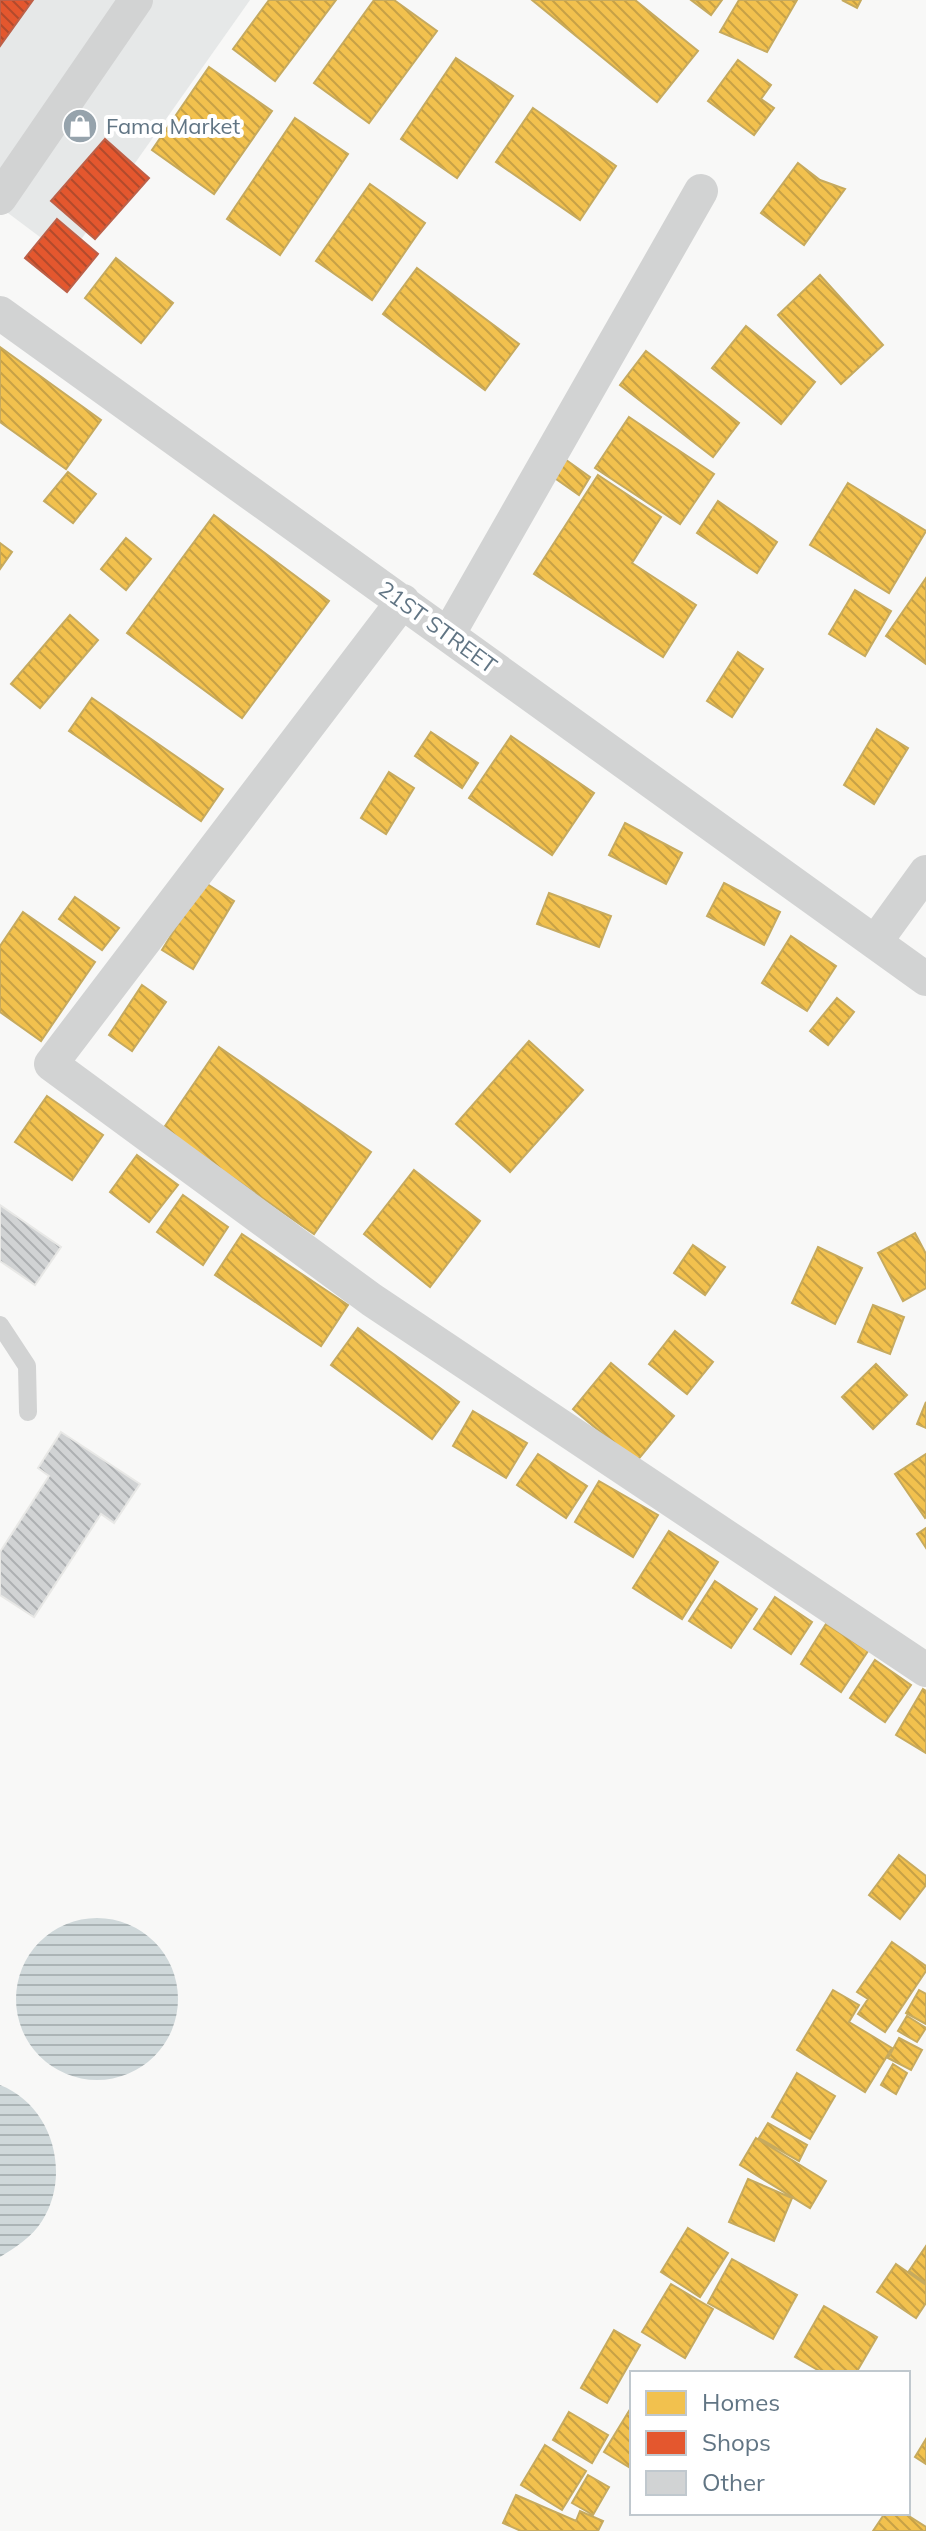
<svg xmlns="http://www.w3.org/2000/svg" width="926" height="2531" font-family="Mulish,sans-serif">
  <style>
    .built { fill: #e6e8e8 }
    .water { fill: url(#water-rules) }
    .homes { fill: url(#homes-back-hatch); stroke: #c6aa5e; stroke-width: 2 }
    .shops { fill: url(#shops-back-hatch); stroke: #bd6048; stroke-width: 2 }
    .building { fill: url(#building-back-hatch); stroke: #e8e8e6; stroke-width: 2 }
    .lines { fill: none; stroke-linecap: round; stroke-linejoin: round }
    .lane { stroke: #d2d3d3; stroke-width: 18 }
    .street { stroke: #d2d3d3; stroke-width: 34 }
    .labels { text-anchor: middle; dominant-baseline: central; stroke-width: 8; stroke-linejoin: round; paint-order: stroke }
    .poi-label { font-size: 22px; fill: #617584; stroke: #fff; text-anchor: start }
    .street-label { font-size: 22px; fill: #617584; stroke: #fff }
  </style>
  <defs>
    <pattern id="water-rules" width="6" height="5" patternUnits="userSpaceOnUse" patternTransform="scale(2)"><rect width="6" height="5" fill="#cfd8da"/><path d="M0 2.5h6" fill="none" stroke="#abb4b6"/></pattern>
    <pattern id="homes-back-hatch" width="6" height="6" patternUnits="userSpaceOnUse" patternTransform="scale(2)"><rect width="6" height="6" fill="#f2c14e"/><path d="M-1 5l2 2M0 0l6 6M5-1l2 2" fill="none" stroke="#c7a146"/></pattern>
    <pattern id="shops-back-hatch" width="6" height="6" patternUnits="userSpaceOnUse" patternTransform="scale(2)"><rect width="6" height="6" fill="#e4572e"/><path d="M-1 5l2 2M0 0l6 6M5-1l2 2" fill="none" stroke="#b24a2c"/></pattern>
    <pattern id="building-back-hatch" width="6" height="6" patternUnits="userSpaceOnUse" patternTransform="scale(2)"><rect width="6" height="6" fill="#d1d3d4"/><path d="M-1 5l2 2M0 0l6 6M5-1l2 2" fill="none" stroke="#adb0b2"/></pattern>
  </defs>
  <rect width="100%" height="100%" fill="#f8f8f7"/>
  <path class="built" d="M33,0h217l-182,258 -68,-51v-161z"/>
  <path class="water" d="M16 1999a81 81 0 1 1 162 0a81 81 0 1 1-162 0Z
    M0,2085c52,20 72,89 42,136 -10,16 -26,26 -42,36z"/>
  <path class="homes" d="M269,0h67l-61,81 -42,-32z
    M374,0h20l43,31 -68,92 -55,-40z
    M532,0h103l63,51 -41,51z
    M691,0h31l-11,15z
    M739,0h58l-30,52 -47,-20z
    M842,0h19l-4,8z
    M456,58l57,38 -56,82 -56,-39z
    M738,60l33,25 -10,14 13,9 -20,27 -46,-34z
    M209,67l63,44 -58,83 -62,-44z
    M533,108l83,58 -36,54 -84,-58z
    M295,118l53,36 -68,101 -53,-36z
    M798,163l22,17 25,9 -41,56 -43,-32z
    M370,184l55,39 -53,77 -56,-39z
    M116,258l57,45 -32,40 -56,-45z
    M417,268l102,76 -34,46 -102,-76z
    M820,275l63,70 -42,39 -63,-69z
    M746,326l69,56 -34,42 -69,-56z
    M0,347l101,73 -35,49 -66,-47z
    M646,351l93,72 -26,34 -93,-72z
    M629,417l85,57 -34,50 -85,-56z
    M562,457l28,20 -11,18 -30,-21z
    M68,472l28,22 -23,29 -29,-22z
    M598,475l63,42 -29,46 64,42 -33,52 -129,-83z
    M848,483l78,48 -37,62 -79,-48z
    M718,501l59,41 -20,31 -60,-40z
    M214,515l115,86 -87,117 -115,-85z
    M126,538l25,21 -25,31 -25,-21z
    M0,543l12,9 -12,17z
    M926,578v86l-40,-28z
    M855,590l36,21 -26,45 -36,-22z
    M70,615l28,25 -58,68 -29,-24z
    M738,652l25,17 -31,48 -25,-16z
    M92,698l131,91 -22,32 -132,-90z
    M877,729l31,19 -34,56 -30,-19z
    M431,732l47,31 -16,25 -47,-32z
    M511,736l83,57 -42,62 -83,-57z
    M389,772l25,16 -28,46 -25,-16z
    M625,823l57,30 -16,31 -57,-29z
    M204,882l30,19 -41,68 -31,-19z
    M724,883l56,29 -16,33 -57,-29z
    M549,893l62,23 -12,31 -62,-23z
    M75,897l44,31 -17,22 -43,-31z
    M23,912l72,50 -54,79 -41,-29v-66z
    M791,936l45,30 -29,45 -45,-28z
    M142,985l24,17 -34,49 -23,-16z
    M837,998l17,14 -26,33 -18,-14z
    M529,1041l54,49 -73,82 -54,-48z
    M219,1047l152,105 -57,82 -151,-105z
    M47,1096l56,39 -31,45 -57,-38z
    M137,1155l41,30 -29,37 -39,-30z
    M414,1170l66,51 -50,66 -66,-53z
    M183,1195l45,32 -25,38 -46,-33z
    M915,1233l11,21v34l-23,13 -25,-48z
    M242,1234l106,71 -27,41 -106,-71z
    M693,1245l32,22 -20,28 -31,-22z
    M818,1247l44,21 -27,56 -43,-21z
    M873,1305l31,12 -14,37 -32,-12z
    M358,1328l101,74 -27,37 -101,-74z
    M675,1331l38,31 -26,32 -38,-30z
    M611,1363l63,53 -38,46 -63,-53z
    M876,1364l31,31 -34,34 -31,-32z
    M926,1402v26l-9,-4z
    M473,1411l54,32 -21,35 -53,-32z
    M538,1454l49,32 -21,32 -49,-33z
    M926,1454v63l-1,1 -30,-44z
    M599,1481l59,34 -25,42 -58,-35z
    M926,1528v20l-9,-14z
    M669,1531l49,31 -36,57 -49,-31z
    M715,1581l42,28 -26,39 -42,-27z
    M775,1597l37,25 -21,32 -37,-25z
    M826,1624l42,27 -27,41 -40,-28z
    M875,1660l36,25 -26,37 -35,-24z
    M923,1689l3,2v62l-30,-18z
    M899,1855l27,21v9l-26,34 -31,-24z
    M892,1942l34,24v5l-41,61 -27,-18 10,-15 -11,-7z
    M833,1990l26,15 -10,17 43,26 -27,44 -68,-42z
    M919,1990l7,4v30l-20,-11z
    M907,2016l19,12 -9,14 -19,-11z
    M899,2038l23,12 -11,20 -23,-12z
    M893,2064l14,9 -11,21 -15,-9z
    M797,2073l38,23 -25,43 -38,-22z
    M768,2123l39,22 -8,16 -40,-23z
    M756,2138l70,43 -16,27 -70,-43z
    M748,2179l44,19 -18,43 -45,-19z
    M688,2228l40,25 -28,44 -39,-25z
    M926,2246v37l-17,-12z
    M732,2259l65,36 -24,44 -65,-36z
    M896,2264l30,21v18l-10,15 -39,-26z
    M671,2284l42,25 -28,49 -43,-26z
    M824,2306l53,31 -21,36h-33l-28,-16z
    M614,2330l26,15 -33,58 -26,-15z
    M632,2406v63l-28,-17z
    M569,2412l39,23 -16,28 -39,-23z
    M926,2439v25l-11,-7z
    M545,2445l41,26 -24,39 -41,-25z
    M588,2475l21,12 -16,28 -21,-12z
    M516,2495l60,26 4,-10 23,10 -5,10h-77l-18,-8z
    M885,2513h19l22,14v4h-53z"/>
  <path class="shops" d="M0,0h33l-33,46z
    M105,139l44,39 -54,61 -44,-38z
    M57,219l41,35 -31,38 -42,-34z"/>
  <path class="building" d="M0,1205l61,42 -26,38 -35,-24z
    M61,1432l79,52 -26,39 -13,-9 -67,103 -34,-22v-43l49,-76 -11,-8z"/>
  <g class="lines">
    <path class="lane" d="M0,1325l27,41 1,46"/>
    <path class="street" d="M0,198l136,-198
      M0,313l926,666
      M403,601l-352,463 321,236 554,370
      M448,635l253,-444
      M876,941l50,-69"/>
  </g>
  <defs>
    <g id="shop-disc" transform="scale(1.8)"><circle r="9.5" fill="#96a3ac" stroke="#fff"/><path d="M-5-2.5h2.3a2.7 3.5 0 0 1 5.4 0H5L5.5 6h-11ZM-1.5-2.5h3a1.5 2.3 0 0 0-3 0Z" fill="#fff"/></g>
  </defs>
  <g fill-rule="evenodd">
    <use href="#shop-disc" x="80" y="126"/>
  </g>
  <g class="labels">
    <g class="poi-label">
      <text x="106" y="126">Fama Market</text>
    </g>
    <g class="street-label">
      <text transform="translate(438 627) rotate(36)">21ST STREET</text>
    </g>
  </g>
  <rect x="630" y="2371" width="280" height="144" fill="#ffffff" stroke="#c0c8ce" stroke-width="2"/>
  <rect x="646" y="2391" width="40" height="24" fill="#f2c14e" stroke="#c0c8ce" stroke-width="2"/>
  <text x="702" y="2411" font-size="24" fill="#617584">Homes</text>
  <rect x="646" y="2431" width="40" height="24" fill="#e4572e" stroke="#c0c8ce" stroke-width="2"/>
  <text x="702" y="2451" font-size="24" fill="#617584">Shops</text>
  <rect x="646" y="2471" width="40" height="24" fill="#d1d3d4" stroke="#c0c8ce" stroke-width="2"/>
  <text x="702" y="2491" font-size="24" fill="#617584">Other</text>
</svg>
